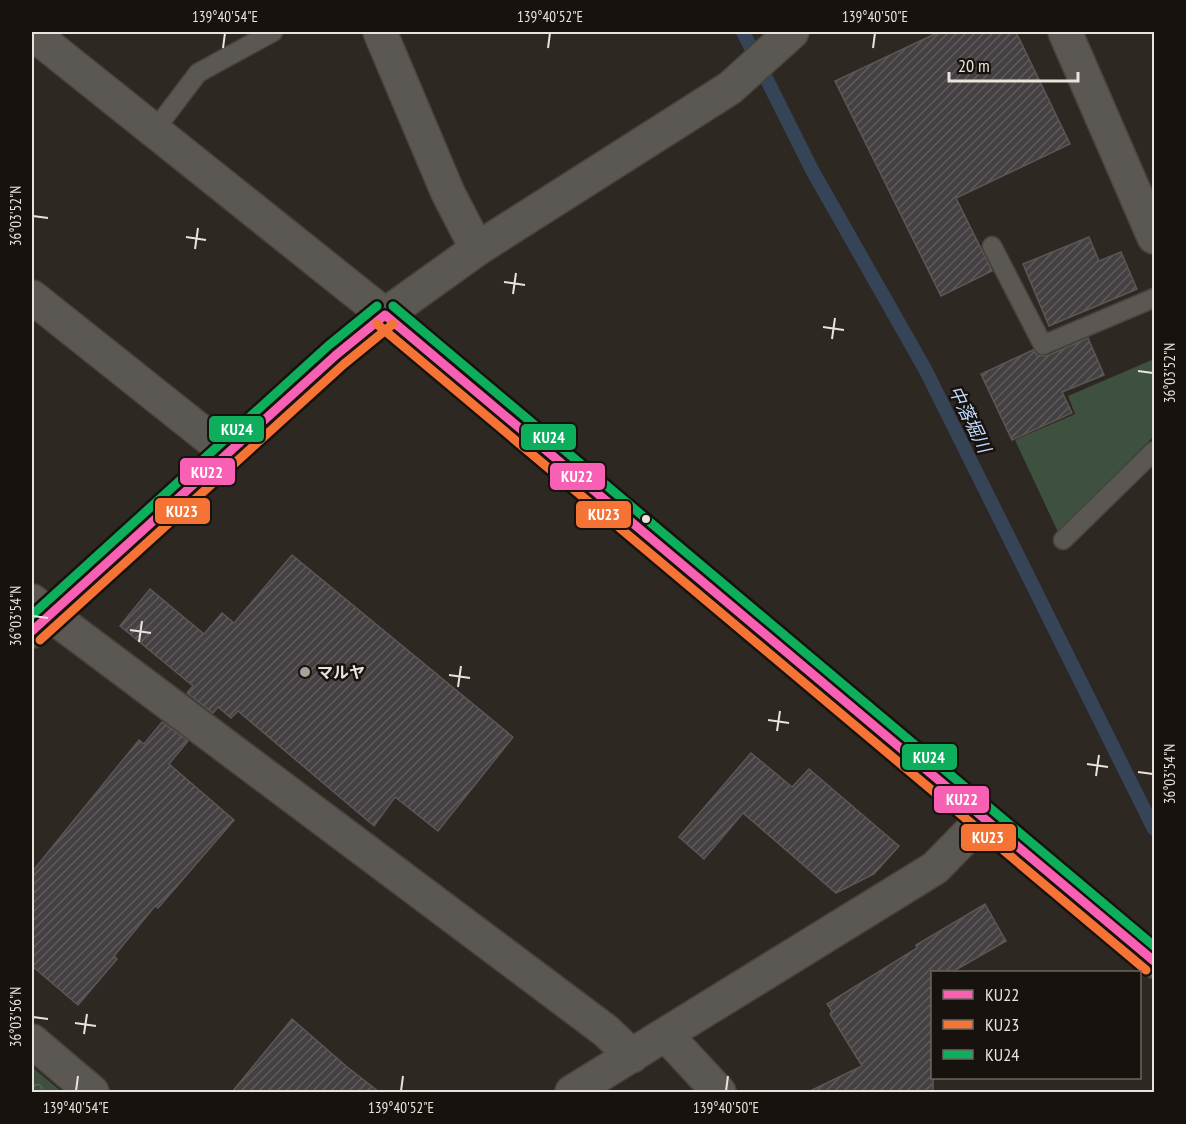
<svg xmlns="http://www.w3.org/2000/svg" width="1186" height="1124" font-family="'PT Sans Narrow','Noto Sans JP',sans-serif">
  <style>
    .forest { fill: url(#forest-crowns) }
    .garden { fill: #3e513f }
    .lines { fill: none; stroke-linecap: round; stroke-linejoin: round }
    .stream { stroke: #364457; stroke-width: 14 }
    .building { fill: url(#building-hatch); stroke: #5a5757; stroke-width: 1.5 }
    .service-casing { stroke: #48433d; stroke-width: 21 }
    .minor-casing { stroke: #48433d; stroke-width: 36 }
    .tertiary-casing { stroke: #48433d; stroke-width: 36 }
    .service { stroke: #5b5752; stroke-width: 18 }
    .minor { stroke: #5b5752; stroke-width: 33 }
    .tertiary { stroke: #5b5752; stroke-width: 33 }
    .bus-1-casing { stroke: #17120d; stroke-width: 14 }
    .bus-2-casing { stroke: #17120d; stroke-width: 14 }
    .bus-3-casing { stroke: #17120d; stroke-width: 14 }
    .bus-1 { stroke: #f860b3; stroke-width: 9 }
    .bus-2 { stroke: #f57335; stroke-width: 9 }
    .bus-3 { stroke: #0daf5c; stroke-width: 9 }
    .ticks { fill: none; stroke: #eae3db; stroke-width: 2 }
    .bus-dot { fill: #eae3db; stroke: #17120d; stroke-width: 2 }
    .poi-dot { fill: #a8a29a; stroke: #17120d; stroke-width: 2 }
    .labels { text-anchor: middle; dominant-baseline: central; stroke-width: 5; stroke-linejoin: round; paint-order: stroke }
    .poi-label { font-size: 16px; font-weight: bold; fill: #eae3db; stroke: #17120d; text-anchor: start }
    .water-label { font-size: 18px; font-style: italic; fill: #bfdafe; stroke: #17120d }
    .line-badge { stroke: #17120d; stroke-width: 2 }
    .badge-label { font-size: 16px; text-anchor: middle; font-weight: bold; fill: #fff }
    .neatline { fill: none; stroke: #eae3db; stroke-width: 2 }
    .ticks-label { font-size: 15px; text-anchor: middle; fill: #eae3db }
  </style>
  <defs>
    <pattern id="forest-crowns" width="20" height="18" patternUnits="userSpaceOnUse" patternTransform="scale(1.5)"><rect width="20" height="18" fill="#3e513f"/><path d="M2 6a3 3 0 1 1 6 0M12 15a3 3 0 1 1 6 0" fill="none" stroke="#5a6a5a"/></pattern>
    <pattern id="building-hatch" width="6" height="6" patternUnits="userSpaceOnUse" patternTransform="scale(1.5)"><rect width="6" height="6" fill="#454142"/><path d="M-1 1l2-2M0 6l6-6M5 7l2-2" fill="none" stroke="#605c5d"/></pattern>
  </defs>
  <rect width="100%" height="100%" fill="#2e2822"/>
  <path class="forest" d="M32,1067l30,25h-30z"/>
  <path class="garden" d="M1154,359v77l-96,96 -43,-92 60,-26 -7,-18z"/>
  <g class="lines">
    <path class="stream" d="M743,32l69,138 113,199 229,460"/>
  </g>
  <path class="building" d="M939,32h77l54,112 -114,54 36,73 -51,25 -106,-215z
    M1089,237l10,24 22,-9 16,37 -88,37 -26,-62z
    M1088,338l16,37 -42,17 10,21 -60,27 -31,-66 52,-24 4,5 10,1z
    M292,555l221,182 -75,94 -43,-34 -21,29 -136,-115 -7,7 -13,-11 -5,6 -26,-20 6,-7 -73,-60 30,-37 54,45 18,-21 12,10z
    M162,722l26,19 -19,23 65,56 -76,88 -3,-2 -41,50 3,3 -39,46 -46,-39v-94l107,-132 5,4z
    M751,753l41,34 17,-18 90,77 -25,28 -38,19 -93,-80 -39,46 -25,-22z
    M985,904l21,37 -54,31h-19v120h-125l54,-26 -32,-52 2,-3 -5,-7 90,-56 -1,-3z
    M292,1019l54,47 33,26h-147z"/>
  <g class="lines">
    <g class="service-casing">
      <path id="service" d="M154,131l44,-58 75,-41
        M992,246l51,99 111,-47
        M1063,540l91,-89"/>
    </g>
    <g class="minor-casing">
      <path id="minor" d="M380,32l68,161 29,56
        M1065,32l89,205
        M32,297l196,156
        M32,601l574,430 26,25
        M666,1035l53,57
        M32,1041l60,51
        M572,1092l363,-224 48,-49"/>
    </g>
    <g class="tertiary-casing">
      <path id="tertiary" d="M32,33l353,282 769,646
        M32,631l304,-276 49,-40 92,-66 253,-161 62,-56"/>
    </g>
    <use href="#service" class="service"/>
    <use href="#minor" class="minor"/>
    <use href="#tertiary" class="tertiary"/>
    <g class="bus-1-casing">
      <path id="bus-1" d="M385,315l769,646
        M32,631l304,-276 49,-40"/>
    </g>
    <g class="bus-2-casing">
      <path id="bus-2" d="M377,324l769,646
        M40,640l304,-276 49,-40"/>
    </g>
    <g class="bus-3-casing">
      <path id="bus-3" d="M393,306l761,640
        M32,615l296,-269 49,-40"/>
    </g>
    <use href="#bus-1" class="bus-1"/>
    <use href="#bus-2" class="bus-2"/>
    <use href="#bus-3" class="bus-3"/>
  </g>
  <path class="ticks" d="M223,48l2,-15M548,48l2,-15M873,48l2,-15M33,216l15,2M186,237l20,3M195,249l3,-21M504,282l21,3M513,294l3,-21M823,327l21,3M832,339l3,-21M1138,371l15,2M33,616l15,2M130,630l21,3M139,642l3,-21M449,675l21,3M458,687l3,-21M768,720l21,3M777,731l3,-20M1087,764l21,3M1138,772l15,2M1096,776l3,-21M33,1017l15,2M75,1023l21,3M84,1034l3,-20M76,1091l2,-15M401,1091l2,-15M726,1091l2,-15"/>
  <circle class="bus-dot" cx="646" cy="519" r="5"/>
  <circle class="poi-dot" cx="305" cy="672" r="6"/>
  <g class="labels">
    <g class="poi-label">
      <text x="317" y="672">マルヤ</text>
    </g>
    <g class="water-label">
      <text transform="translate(970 419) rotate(64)">中落堀川</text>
    </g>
  </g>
  <g class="line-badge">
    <rect x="208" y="415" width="57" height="28" rx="6" fill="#0daf5c"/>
    <rect x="520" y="423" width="57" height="28" rx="6" fill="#0daf5c"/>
    <rect x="179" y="457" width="57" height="29" rx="6" fill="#f860b3"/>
    <rect x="549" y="462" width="57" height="29" rx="6" fill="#f860b3"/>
    <rect x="154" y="497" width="57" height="28" rx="6" fill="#f57335"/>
    <rect x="575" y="500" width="57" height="29" rx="6" fill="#f57335"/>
    <rect x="901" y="743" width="57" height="28" rx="6" fill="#0daf5c"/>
    <rect x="933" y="785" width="57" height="29" rx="6" fill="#f860b3"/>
    <rect x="960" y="823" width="57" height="29" rx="6" fill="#f57335"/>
  </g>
  <g class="badge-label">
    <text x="237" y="435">KU24</text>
    <text x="549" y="443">KU24</text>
    <text x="207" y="478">KU22</text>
    <text x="577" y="482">KU22</text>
    <text x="182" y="517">KU23</text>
    <text x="604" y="520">KU23</text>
    <text x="929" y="763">KU24</text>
    <text x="962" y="805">KU22</text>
    <text x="988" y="843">KU23</text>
  </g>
  <rect width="1186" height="1124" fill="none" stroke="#17120d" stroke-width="66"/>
  <rect x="931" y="971" width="210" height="108" fill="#17120d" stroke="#6b665f" stroke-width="1.5"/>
  <rect x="943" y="990" width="30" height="9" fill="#f860b3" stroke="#6b665f" stroke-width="1.5"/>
  <text x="985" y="1001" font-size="18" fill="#eae3db">KU22</text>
  <rect x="943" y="1020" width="30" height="9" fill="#f57335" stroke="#6b665f" stroke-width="1.5"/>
  <text x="985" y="1031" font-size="18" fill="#eae3db">KU23</text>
  <rect x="943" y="1050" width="30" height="9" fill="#0daf5c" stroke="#6b665f" stroke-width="1.5"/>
  <text x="985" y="1061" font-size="18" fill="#eae3db">KU24</text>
  <path d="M949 72v9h129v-9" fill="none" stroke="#eae3db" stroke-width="3"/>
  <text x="958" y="72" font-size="18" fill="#eae3db" stroke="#17120d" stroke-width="4.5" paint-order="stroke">20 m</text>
  <rect x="33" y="33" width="1120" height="1058" class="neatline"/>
  <g class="ticks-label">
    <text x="225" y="22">139°40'54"E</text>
    <text x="550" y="22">139°40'52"E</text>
    <text x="875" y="22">139°40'50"E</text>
    <text transform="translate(16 216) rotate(-90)" y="5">36°03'52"N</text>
    <text transform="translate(1170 373) rotate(-90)" y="5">36°03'52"N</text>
    <text transform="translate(16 616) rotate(-90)" y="5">36°03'54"N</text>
    <text transform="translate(1170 774) rotate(-90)" y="5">36°03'54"N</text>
    <text transform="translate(16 1017) rotate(-90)" y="5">36°03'56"N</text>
    <text x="76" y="1113">139°40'54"E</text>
    <text x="401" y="1113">139°40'52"E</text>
    <text x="726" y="1113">139°40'50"E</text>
  </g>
</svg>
